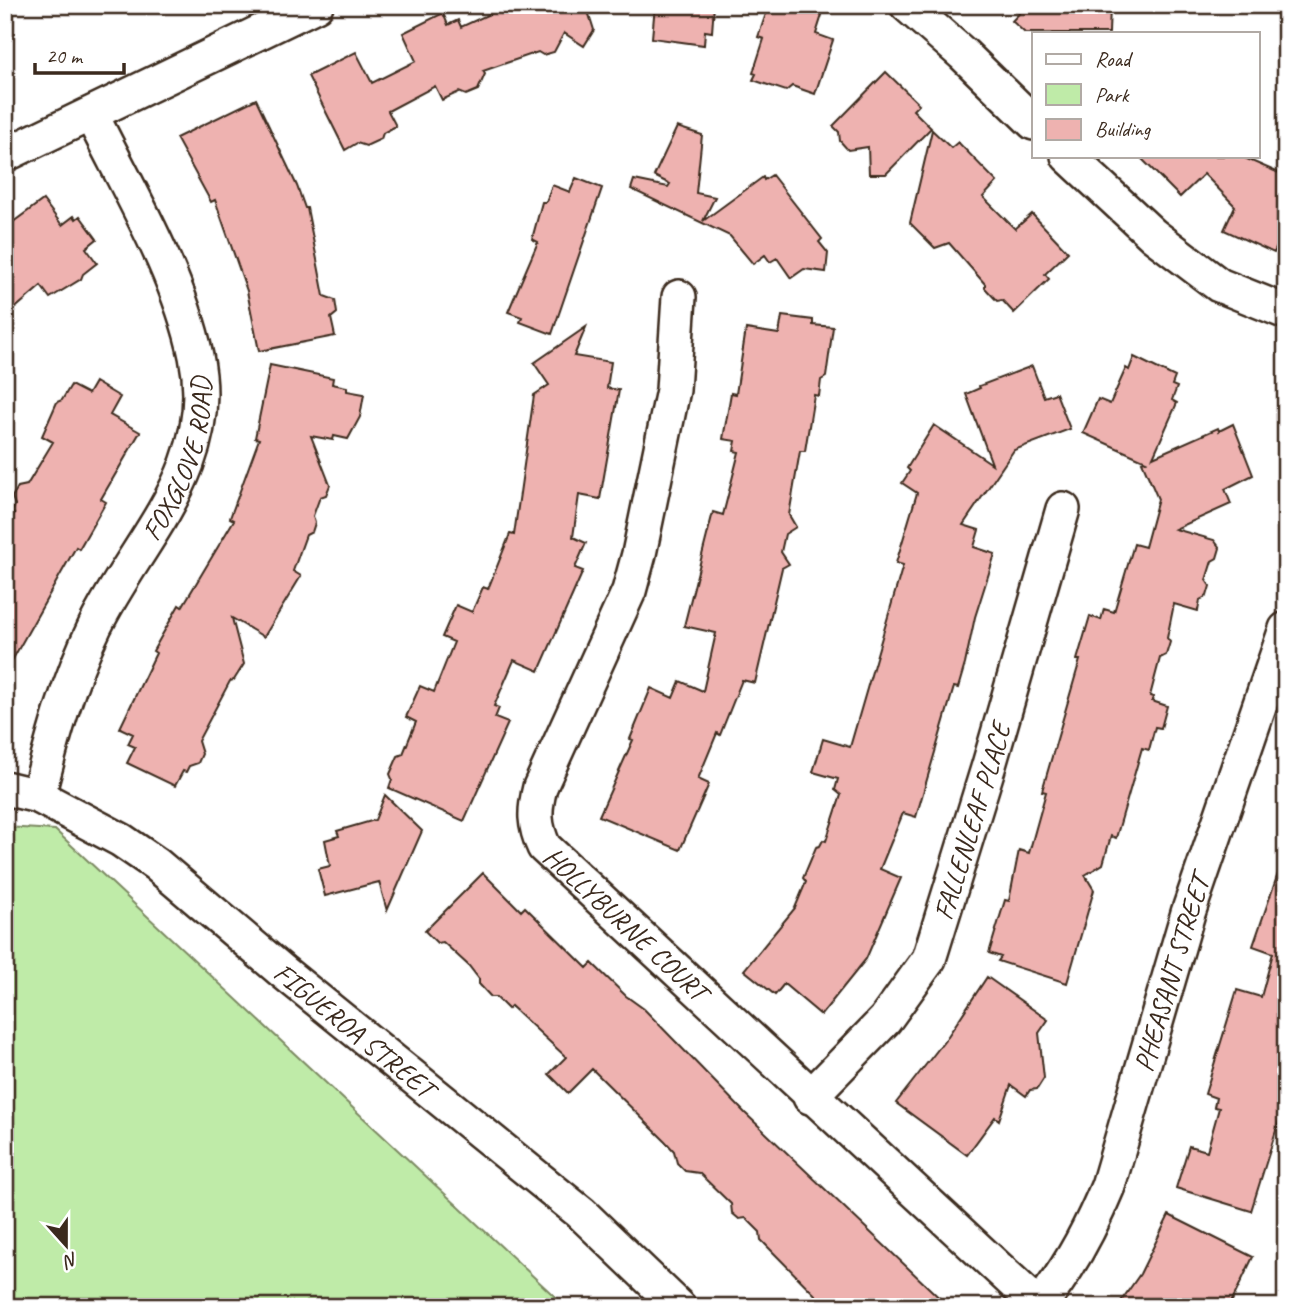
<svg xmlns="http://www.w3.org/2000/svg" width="1291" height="1312" font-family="Caveat,sans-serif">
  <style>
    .green { fill: #bfeba8; stroke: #7d8a63; stroke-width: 2 }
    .building { fill: #eeb2b0; stroke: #3b2a1e; stroke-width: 2 }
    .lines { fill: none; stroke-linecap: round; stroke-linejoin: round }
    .minor-casing { stroke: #3b2a1e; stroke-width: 38 }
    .minor { stroke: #fff; stroke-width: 33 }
    .labels { text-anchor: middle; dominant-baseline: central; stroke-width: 7; stroke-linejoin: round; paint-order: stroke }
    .street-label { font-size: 28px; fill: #3b2a1e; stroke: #fff }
  </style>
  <rect width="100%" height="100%" fill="#fff"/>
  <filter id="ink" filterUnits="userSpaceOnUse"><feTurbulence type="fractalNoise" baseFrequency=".0143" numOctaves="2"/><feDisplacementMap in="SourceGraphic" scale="14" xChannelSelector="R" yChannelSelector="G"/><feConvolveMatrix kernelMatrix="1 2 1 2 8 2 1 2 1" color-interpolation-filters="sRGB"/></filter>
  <g filter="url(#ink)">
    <path class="green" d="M5,827l50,3 511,477h-561z"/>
    <path class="building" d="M509,5h77l8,25 -10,16 -20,-13 -10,19 -11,3 -5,-3 -55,19 2,3 -7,16 -12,5 -7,-3 -17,8 -7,-14 -47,25 8,15 -13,7 -2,6 -15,7 -9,-3 -12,7 -37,-74 48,-24 16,31 44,-22 -13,-28 40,-20 5,12 10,-5 3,7z
      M655,5h59l-2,27 -7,-1 -1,14 -52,-7z
      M769,5h25l28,10 -6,19 17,6 -18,54 -23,-8 -6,5 -33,-11 3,-6 -3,-1 11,-34 -6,-2z
      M1027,5h83l-1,28h-84l-13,-12z
      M886,72l33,32 -6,6 18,18 -45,46h-17l-1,-27 -20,3 -8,-9 -1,-9 -6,-6z
      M256,99l41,87 8,22h2l17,88 11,4 2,13 -6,5 4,18 -76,15 -12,-60 -32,-91 -4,2 -35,-64z
      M677,127l25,8 -6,58 19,4 -12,24 60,-44 1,3 8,-5 50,64 -3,3 9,11 -2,19 -22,-3 -13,9 -14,-20 -7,4 -5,-7 -12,9 -23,-28 -99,-47 3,-9 34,7 2,-3 -16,-8z
      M932,130l19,18 7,-6 39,40 -14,15 32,32 17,-15 36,38 -23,22 4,5 -35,34 -12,-13 -5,1 -12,-13v-4l-36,-41 -14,5 -25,-25z
      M1139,156h101l46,20v51l-12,26 -50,-23 11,-24 -31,-32 -24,23z
      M576,178l26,10 -50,146 -32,-12 2,-5 -14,-5 30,-70 -6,-3 10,-37h4l6,-17 18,7z
      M43,200l19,25 12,-9 2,3 4,-3 17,23 -11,9 11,15 -14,11 -2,5 -31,19 -9,-12 -36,31v-89z
      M782,316l31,4v5l20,2 -7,50 -5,3 -2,16 -5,-1 -9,56h-5l-11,64 7,12 -11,7 -4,18 8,12 -7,4 -27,115 -13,-3 -22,55 -3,-2 -19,46 11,5 -29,66 -81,-34 34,-76 -3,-1 21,-51 22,10 7,-17 23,10 13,-58 -32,-7 29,-114 10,3 16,-63 -5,-1 2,-10 -13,-2 8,-46 5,1 10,-65 33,5z
      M586,327l-12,29 37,6 -4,26 12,2 -19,109 -21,-4 -6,42 13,6 -11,25 8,3 -44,100 -25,-11 -20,46 5,2 -4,10 13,5 -44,98 -75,-33 3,-9 -2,-5 8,-18 5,-2 13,-32 -10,-5 14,-31 14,6 20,-50 -12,-5 14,-32 16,7 11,-25 5,2 22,-55 4,1 20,-140 15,-10 -15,-22z
      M1134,357l41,20 -3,8 5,2 -5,13 5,3 -24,54 65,-29 1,3 14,-7 20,51 -28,14 6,15 -56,25 39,11 6,8 -3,10 -5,3 -6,19 4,6 -3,10 -7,4 -2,11 -24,-7 -7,34 3,4 -4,13 -6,3 -10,38 3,1 -1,4 15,5 -6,22 -6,-1 -6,23 -7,-2 -26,90 -5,-2 -8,28 -18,11 9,15 -27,93 -69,-22 3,-4 -12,-4 16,-53 4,1 10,-51 10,3 17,-61 -4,-1 38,-131h-3l13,-44 11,4 3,-11 10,3 20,-68 11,3 13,-48 -16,-37 4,-1 -63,-28 15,-34 12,5 16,-36 3,2z
      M270,365l63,13 -1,6 15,3v4l17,3 -4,23 -12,22 -14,-3 -1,4 -22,-4 19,49 -4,10 -6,2 -7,19 2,7 -3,9 -6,3 -13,36 8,5 -37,61 -32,-19 12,46 -10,16 -4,1 -32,60 4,13 -4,9 -9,3 -3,6 -3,-1 -8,15 -48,-23 8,-16 -7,-3 5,-10 -13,-6 36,-75 -3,-2 26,-46 3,2 52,-87 -4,-2 29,-79 -4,-1z
      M1032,366l12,31 12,-4 14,36 -56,21 -51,75 16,5 -5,17 21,7 -20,63 -10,47 -7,24 -4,-1 -38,130 -13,-4 -23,56 21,9 -35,81 -45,56 -37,-31 -9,11 -31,-25 51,-62 11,-26 -3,-4 13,-31 4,-1 3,-6 3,1 15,-46 -6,-5 3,-11 -25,-7 10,-33 27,8 53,-182 -7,-2 21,-70 -15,-10 8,-12 -3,-3 27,-43 58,39 -26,-70 14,-6 -1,-2z
      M95,382l25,15 -10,18 30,17 -39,67 5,3 -27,47 -3,-2 -71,126v-144l9,-15 -2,-2 3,-7 -3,-8 6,-10 9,-2 26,-43 -11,-6 15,-34 5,-2 9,-15 17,9z
      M385,795l37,36 -35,80 -8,-29 -54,14 -7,-27 12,-3 -5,-26 14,-4 -2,-5 38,-11z
      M1282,862l4,1v261l-7,-3 -28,90 -75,-23 13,-42 18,5 12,-43 -5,-1 2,-9 -11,-4 32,-104 24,7 12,-44 -20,-7z
      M483,873l38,38 4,-4 62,61 5,-5 34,33 18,13 101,104 204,194h-122l-66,-67 -1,-8 -14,-14 -7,1 -7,-6 -1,-9 -32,-31 -14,-2 -8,-8 -3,-12 -9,-10 -73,-72 -24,24 -19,-19 17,-17 -55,-51 -3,3 -12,-12h-5l-12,-13v-5l-10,-13 -26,-24 -6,1 -12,-12z
      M987,977l61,43 -9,13 5,45 -7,11 -7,1 -4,6 -15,-11 -12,35 -4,-3 -28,38 -71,-52 50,-64z
      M1169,1215l84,42 -24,50h-112l23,-33z"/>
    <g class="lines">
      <g class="minor-casing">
        <g id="minor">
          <path d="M907,5l56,49 71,69"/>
          <path d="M5,155l311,-150"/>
          <path d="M1068,156l85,79 66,50 67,27"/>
          <path id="s1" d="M679,297l-6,93 -34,164 -10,37 -89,196c-6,24 -6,38 4,60l495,459"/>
          <path id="s2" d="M5,788l33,8 83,44 35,24 126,107 299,242 98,94"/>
          <path id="s3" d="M38,796c15,-59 30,-115 57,-170 44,-89 124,-159 101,-270 -17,-82 -68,-167 -105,-242"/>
          <path id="s4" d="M810,1097l75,-77 44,-61 60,-194 74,-256"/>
          <path id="s5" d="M1038,1307c31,-37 52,-77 70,-121l80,-273 98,-284"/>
        </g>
      </g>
      <use href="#minor" class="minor"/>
    </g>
  </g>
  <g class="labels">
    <g class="street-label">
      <text stroke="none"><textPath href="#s3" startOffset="369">FOXGLOVE ROAD</textPath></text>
      <text stroke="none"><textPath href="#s4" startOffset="327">FALLENLEAF PLACE</textPath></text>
      <text stroke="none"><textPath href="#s1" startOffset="688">HOLLYBURNE COURT</textPath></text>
      <text stroke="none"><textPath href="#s5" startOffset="362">PHEASANT STREET</textPath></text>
      <text stroke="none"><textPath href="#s2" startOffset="429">FIGUEROA STREET</textPath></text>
    </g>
  </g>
  <rect width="1291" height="1312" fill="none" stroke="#fff" stroke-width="28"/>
  <rect x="14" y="14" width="1263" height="1284" fill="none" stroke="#3b2a1e" stroke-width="2.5" filter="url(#ink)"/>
  <rect x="1032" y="32" width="228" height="126" fill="#ffffff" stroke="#b1aaa5" stroke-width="2"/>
  <rect x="1046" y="54" width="35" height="10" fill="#ffffff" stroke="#b1aaa5" stroke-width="2"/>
  <text x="1095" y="66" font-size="21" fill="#3b2a1e">Road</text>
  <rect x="1046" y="84" width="35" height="21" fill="#bfeba8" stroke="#b1aaa5" stroke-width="2"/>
  <text x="1095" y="102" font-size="21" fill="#3b2a1e">Park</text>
  <rect x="1046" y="119" width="35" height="21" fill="#eeb2b0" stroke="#b1aaa5" stroke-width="2"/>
  <text x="1095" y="136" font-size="21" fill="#3b2a1e">Building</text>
  <g transform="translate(66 1245) rotate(159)" stroke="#ffffff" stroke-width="5" paint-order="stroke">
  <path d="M0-5L12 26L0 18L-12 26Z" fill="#3b2a1e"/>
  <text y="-10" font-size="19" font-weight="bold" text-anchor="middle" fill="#3b2a1e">N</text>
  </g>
  <path d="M35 63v10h89v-10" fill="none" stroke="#3b2a1e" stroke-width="3.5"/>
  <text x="46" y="63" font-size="21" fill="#3b2a1e" stroke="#ffffff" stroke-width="5" paint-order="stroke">20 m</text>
</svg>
